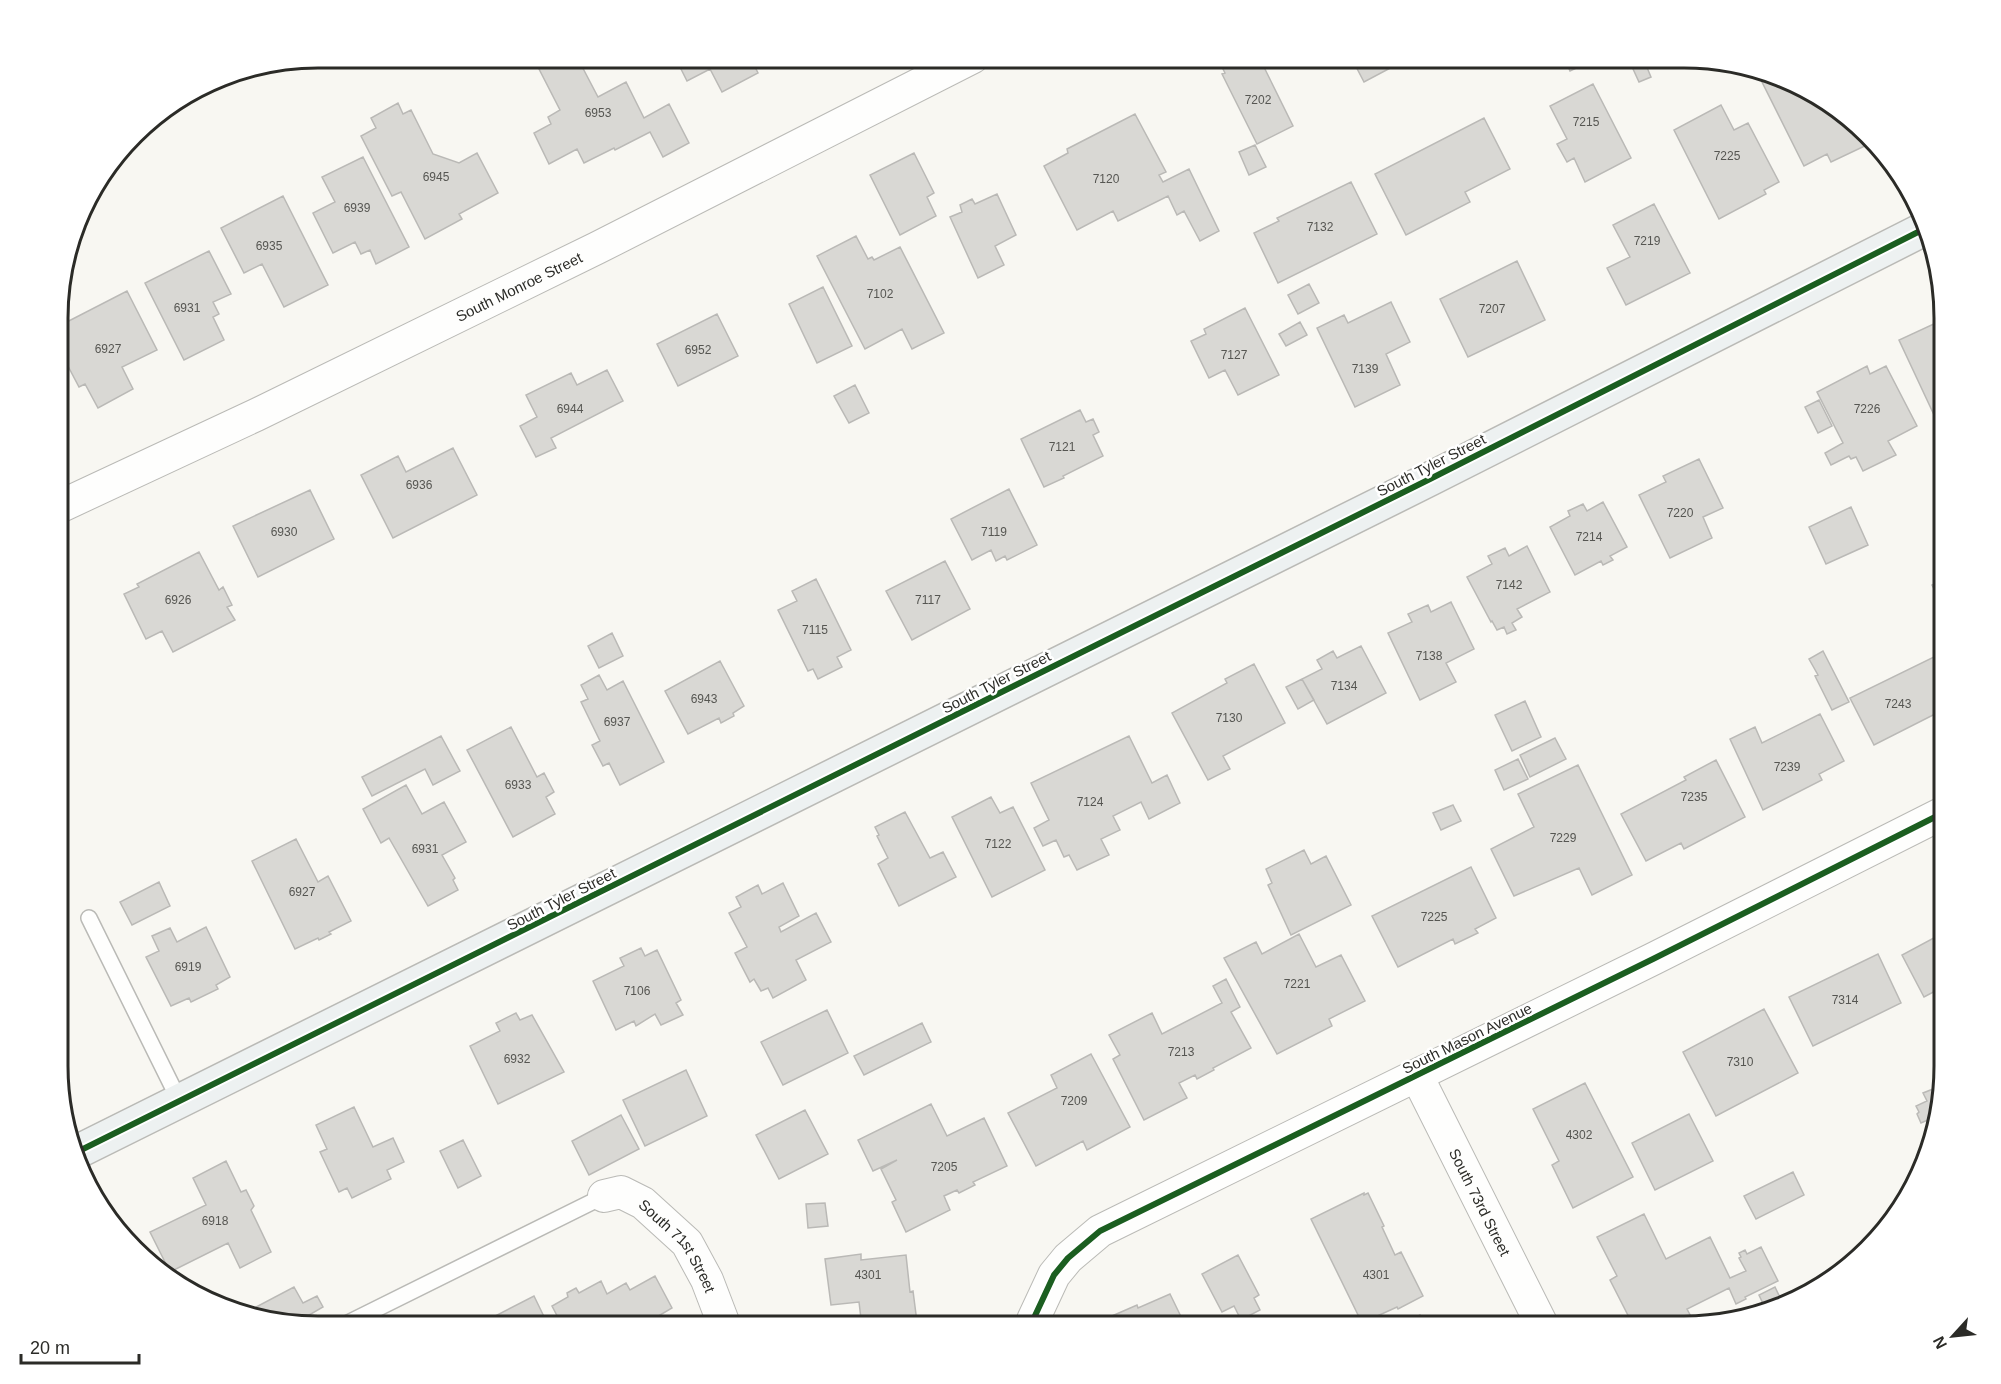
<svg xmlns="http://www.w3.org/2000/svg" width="2001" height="1384" font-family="Helvetica,sans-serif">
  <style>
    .building { fill: #d9d8d4; stroke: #bab9b6; stroke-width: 1.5 }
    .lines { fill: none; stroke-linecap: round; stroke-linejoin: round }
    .lane-casing { stroke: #babab6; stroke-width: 18 }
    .street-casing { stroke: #babab6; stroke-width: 34 }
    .secondary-casing { stroke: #babab6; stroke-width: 36 }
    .lane { stroke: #fefefd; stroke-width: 15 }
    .street { stroke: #fefefd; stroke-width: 32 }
    .secondary { stroke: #edf1f1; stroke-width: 33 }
    .cycleway-casing { stroke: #fff; stroke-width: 10 }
    .cycleway { stroke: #1b5e20; stroke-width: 6 }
    .labels { text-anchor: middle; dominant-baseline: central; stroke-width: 5; stroke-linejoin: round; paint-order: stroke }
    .number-label { font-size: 12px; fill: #565652 }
    .street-label { font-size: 15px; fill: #2b2b27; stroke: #fff }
    .rim { fill: none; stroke: #2b2b27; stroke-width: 3 }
  </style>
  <rect width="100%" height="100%" fill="#f8f7f2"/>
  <path class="building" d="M557,57h20l21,40 28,-15 18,36 25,-14 20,39 -26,14 -13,-25 -35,18 -1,-2 -30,15 -7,-14 -28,15 -15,-31 17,-9 -3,-7 12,-7 -22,-43z
    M675,57h75l8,16 -36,19 -12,-23 -23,12z
    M1232,57h27l34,69 -36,18 -35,-70 3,-1 -5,-10z
    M1351,57h60l-47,25z
    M1564,57l34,1 -28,13z
    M1628,58h15l8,19 -12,5z
    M1755,68l13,3 74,40 27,33 -38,18 -4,-8 -23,12z
    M1593,84l38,74 -46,24 -11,-24 -7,4 -10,-18 10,-5 -17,-33z
    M398,103l5,11 8,-4 22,44 26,9 18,-10 21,40 -39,21 3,5 -37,20 -24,-47 -9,4 -31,-60 15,-8 -5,-10z
    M1721,105l13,25 14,-7 31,59 -15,8 2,4 -47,25 -45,-89z
    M1135,114l31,58 -7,3 4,7 26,-13 30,62 -19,10 -16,-30 -7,4 -9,-19 -50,25 -5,-10 -36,19 -33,-64 24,-13 -1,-4z
    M1484,118l26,51 -45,23 5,10 -64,33 -31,-61z
    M1255,145l11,22 -17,8 -10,-23z
    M914,153l20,40 -7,4 9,19 -36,19 -30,-60z
    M363,157l46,90 -33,17 -6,-14 -9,4 -6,-12 -22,11 -20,-40 22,-11 -13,-25z
    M1351,182l26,52 -99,49 -24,-50 25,-12 -2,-3z
    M997,194l19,41 -21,11 9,19 -26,13 -28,-61 12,-5 -2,-7 12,-6 3,5z
    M283,196l45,89 -44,22 -22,-43 -18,9 -23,-45z
    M1654,204l36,69 -64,32 -19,-37 23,-11 -17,-32z
    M856,236l12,23 4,-2 2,3 26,-13 44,86 -32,16 -10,-20 -37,20 -48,-93z
    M209,251l22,43 -18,8 6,12 -6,3 11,23 -40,20 -39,-77z
    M1517,261l28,59 -77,37 -28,-58z
    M1309,284l10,19 -21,11 -10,-19z
    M823,287l29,59 -35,17 -28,-59z
    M127,291l30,59 -35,17 11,22 -35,19 -13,-24 -6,3 -20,-38v-23z
    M1391,302l19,40 -24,12 14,31 -45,22 -38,-79 27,-13 4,8z
    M1245,308l34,67 -41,20 -13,-25 -16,8 -18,-37 15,-7 -2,-5z
    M717,314l21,42 -60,30 -21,-42z
    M1300,322l7,13 -21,11 -7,-12z
    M1938,322l5,11v80l-8,4 -36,-77z
    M1867,366l3,8 16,-8 31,60 -29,15 8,14 -33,16 -7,-14 -5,2 -2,-3 -18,9 -6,-12 18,-10 -26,-51z
    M607,370l16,31 -72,37 5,10 -20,9 -16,-31 17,-9 -11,-22 45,-22 6,12z
    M855,385l14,28 -20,10 -15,-27z
    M1819,400l13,26 -14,7 -13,-26z
    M1080,410l6,12 7,-3 6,13 -6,3 10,21 -40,20 1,2 -20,9 -23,-48z
    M453,448l24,47 -84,43 -32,-63 37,-19 8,16z
    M1699,459l24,49 -20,9 9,21 -42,20 -31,-63 27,-13 -3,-6z
    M1009,489l28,56 -30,15 -2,-4 -9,5 -5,-11 -19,10 -21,-41z
    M310,490l24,49 -76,38 -25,-51z
    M1603,502l24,45 -17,9 3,4 -10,5 -2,-4 -26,14 -25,-48 20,-11 -2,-5 15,-7 4,7z
    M1851,507l17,38 -42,19 -17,-37z
    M1527,546l23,46 -33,17 5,8 -10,6 4,7 -9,4 -3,-7 -7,3 -5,-9 -1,1 -24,-45 25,-13 -4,-8 17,-8 4,8z
    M199,552l20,38 4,-3 9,18 -5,2 8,13 -62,32 -11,-21 -16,8 -22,-45 15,-7 -2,-3z
    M945,561l25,48 -58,31 -26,-49z
    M816,579l35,71 -14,7 5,10 -24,12 -5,-10 -5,2 -30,-61 19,-9 -5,-10z
    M1943,579v27l-11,-21z
    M1451,602l23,47 -28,14 10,19 -36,18 -32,-67 24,-11 -4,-8 20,-9 3,7z
    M612,633l11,23 -24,12 -11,-22z
    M1361,646l25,47 -59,31 -25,-45 20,-10 -5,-9 16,-9 4,7z
    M1823,651l26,51 -17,8 -17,-34 3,-1 -9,-16z
    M1942,653l1,3v54l-69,35 -24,-47z
    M720,661l24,45 -11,7 1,3 -13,7 -2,-5 -31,16 -23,-43z
    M1254,664l31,59 -62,33 7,13 -22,11 -36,-67 55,-30 -2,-4z
    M599,675l8,15 16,-9 41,81 -44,23 -11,-22 -6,3 -11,-21 8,-4 -19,-39 7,-3 -7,-14z
    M1302,679l12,21 -16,9 -12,-22z
    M1525,701l16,36 -29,14 -17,-36z
    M1820,714l24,47 -25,13 3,6 -59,30 -33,-71 25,-12 7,16z
    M511,727l26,50 7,-4 10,19 -8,5 9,17 -42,23 -46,-87z
    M441,736l19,35 -27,14 -8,-16 -53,27 -10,-19z
    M1129,736l23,47 15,-8 13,28 -31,16 -8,-17 -28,14 7,14 -19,9 8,16 -32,15 -8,-15 -5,2 -8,-17 -13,6 -9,-18 15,-8 -18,-37z
    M1555,738l11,21 -36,18 -10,-22z
    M1518,759l10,20 -24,11 -9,-20z
    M1716,760l29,57 -61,32 -3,-6 -35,18 -25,-47 65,-34 -2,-3z
    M1578,765l54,110 -40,20 -13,-27 -65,28 -23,-47 43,-22 -16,-33z
    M406,785l16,29 22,-12 22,40 -24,13 13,23 -2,2 5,10 -30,16 -39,-68 -8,5 -18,-34z
    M991,797l9,16 13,-6 32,63 -53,27 -40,-80z
    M1453,805l8,16 -20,9 -8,-17z
    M905,812l25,46 13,-6 13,25 -57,29 -21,-42 10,-6 -11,-22 2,-1 -4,-8z
    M296,839l22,43 10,-6 23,45 -22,11 2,2 -12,6 -1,-2 -23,11 -43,-88z
    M1304,850l7,14 15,-8 25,49 -60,30 -23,-50 4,-2 -6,-14z
    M1471,867l25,51 -21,11 3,4 -23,11 -2,-5 -55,28 -26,-51z
    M159,882l11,24 -38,19 -12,-23z
    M783,883l16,33 -20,11 2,5 35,-19 15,29 -35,18 10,20 -33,18 -5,-10 -7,3 -7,-12 -4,3 -15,-29 12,-6 -18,-34 12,-6 -5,-10 22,-12 4,9z
    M59,901l9,17 -9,4z
    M206,927l24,50 -14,8 2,4 -27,13 -2,-4 -18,8 -25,-49 13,-6 -7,-15 18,-8 7,14z
    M1943,933v54l-19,10 -22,-42z
    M1299,934l17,33 25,-12 24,46 -36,18 3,7 -55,28 -53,-96 32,-16 6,12z
    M641,948l4,8 12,-6 24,50 -5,3 7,12 -22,10 -6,-11 -19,12 -2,-5 -18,9 -23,-49 31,-15 -4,-8z
    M1878,954l23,49 -88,43 -24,-49z
    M1226,979l14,28 -9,5 20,36 -38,20 1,2 -17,9 -2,-4 -16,8 8,15 -43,22 -31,-61 7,-4 -11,-20 43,-22 10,21 60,-31 -9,-17z
    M1764,1009l34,64 -82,43 -33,-64z
    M827,1010l21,43 -65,32 -22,-43z
    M516,1013l4,7 12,-5 32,57 -66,32 -28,-58 30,-15 -4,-8z
    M922,1023l9,19 -67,33 -10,-19z
    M1091,1054l39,73 -43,23 -4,-9 -47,25 -28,-53 49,-25 -6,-13z
    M686,1070l21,46 -62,30 -22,-46z
    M1585,1083l48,94 -60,31 -21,-43 7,-4 -26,-52z
    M1943,1085l-6,31 -16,7 -4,-9 2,-2 -3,-6 11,-5 -4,-8z
    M931,1104l16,32 37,-18 23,48 -34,16 2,3 -16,8 -2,-3 -13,6 6,14 -44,22 -14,-30 4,-2 -15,-31 16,-9 -24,11 -15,-31z
    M354,1107l19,40 20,-9 11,24 -17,8 4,9 -39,19 -5,-10 -8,4 -19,-40 7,-3 -11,-24z
    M805,1110l23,44 -49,25 -23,-44z
    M1689,1114l24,47 -58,29 -23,-47z
    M621,1115l18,34 -50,26 -17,-34z
    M463,1140l18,36 -23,12 -18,-37z
    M226,1161l15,31 5,-2 8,16 -3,4 20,42 -31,16 -12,-25 -58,29 -20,-40 56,-27 -13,-27z
    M1793,1172l11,23 -48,24 -12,-23z
    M1364,1193v2l4,-2 16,33 -2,1 13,28 6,-3 22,44 -25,13 -1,-2 -35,16 -51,-104z
    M825,1203l3,23 -20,2 -2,-24z
    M1644,1214l22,45 44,-22 20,41 16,-7 -7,-13 2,-1 -2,-4 6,-3 2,4 14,-7 17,34 -33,16 1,2 -10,5 -7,-16 -42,21 8,15 -2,1 -9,2h-50l-24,-47 7,-4 -20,-39z
    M861,1254v6l45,-5 4,37 3,-1 4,31h7v5h-62l-3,-25 -28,3 -6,-46z
    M1238,1255l21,40 -5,3 6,12 -19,10 -7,-14 -12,6 -20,-38z
    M655,1276l17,32 -32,19h-77l-11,-21 16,-9 -1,-4 9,-5 3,5 22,-12 6,13 19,-11 4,7z
    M294,1287l9,16 14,-7 6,11 -14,8 2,5 -12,6 -58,-11z
    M1775,1287l8,17 -18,4 -6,-13z
    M1170,1294l16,33h-69l-5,-11 25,-11 1,3z
    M534,1296l15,31h-73v-1z
    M1420,1315l6,12h-29z"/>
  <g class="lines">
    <g class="lane-casing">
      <path id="lane" d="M89,918l91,184
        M342,1326l262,-130"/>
    </g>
    <g class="street-casing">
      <g id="street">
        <path id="s1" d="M59,507l197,-92 341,-167 376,-191"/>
        <path id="s2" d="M1417,1076l126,251"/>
        <path id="s3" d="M604,1196l17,-4 22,11 44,40 20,37 18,47"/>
        <path d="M1034,1327l-1,-7 21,-45 14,-17 32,-27 553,-272 290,-146"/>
      </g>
    </g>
    <g class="secondary-casing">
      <path id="secondary" d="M77,1152l1353,-673 494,-250"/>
    </g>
    <use href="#lane" class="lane"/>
    <use href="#street" class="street"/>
    <use href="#secondary" class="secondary"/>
    <g class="cycleway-casing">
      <path id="cycleway" d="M77,1152l1353,-673 494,-250
        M1034,1327l-1,-7 21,-45 14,-17 32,-27 553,-272 290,-146"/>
    </g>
    <use href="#cycleway" class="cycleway"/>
  </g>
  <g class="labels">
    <g class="number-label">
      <text x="1258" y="100">7202</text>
      <text x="598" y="113">6953</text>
      <text x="1586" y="122">7215</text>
      <text x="1727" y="156">7225</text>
      <text x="436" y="177">6945</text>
      <text x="1106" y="179">7120</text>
      <text x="357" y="208">6939</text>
      <text x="1320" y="227">7132</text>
      <text x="1647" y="241">7219</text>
      <text x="269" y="246">6935</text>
      <text x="880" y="294">7102</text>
      <text x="187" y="308">6931</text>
      <text x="1492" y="309">7207</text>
      <text x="108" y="349">6927</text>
      <text x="698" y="350">6952</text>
      <text x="1234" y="355">7127</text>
      <text x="1365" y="369">7139</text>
      <text x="570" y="409">6944</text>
      <text x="1867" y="409">7226</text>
      <text x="1062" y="447">7121</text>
      <text x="419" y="485">6936</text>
      <text x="1680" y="513">7220</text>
      <text x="284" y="532">6930</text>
      <text x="994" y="532">7119</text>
      <text x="1589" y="537">7214</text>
      <text x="1509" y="585">7142</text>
      <text x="178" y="600">6926</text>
      <text x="928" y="600">7117</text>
      <text x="815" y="630">7115</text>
      <text x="1429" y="656">7138</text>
      <text x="1344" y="686">7134</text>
      <text x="704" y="699">6943</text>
      <text x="1898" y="704">7243</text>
      <text x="1229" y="718">7130</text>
      <text x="617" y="722">6937</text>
      <text x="1787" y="767">7239</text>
      <text x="518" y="785">6933</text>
      <text x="1694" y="797">7235</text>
      <text x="1090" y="802">7124</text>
      <text x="1563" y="838">7229</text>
      <text x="998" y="844">7122</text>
      <text x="425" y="849">6931</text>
      <text x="302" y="892">6927</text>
      <text x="1434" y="917">7225</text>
      <text x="188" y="967">6919</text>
      <text x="1297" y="984">7221</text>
      <text x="637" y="991">7106</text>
      <text x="1845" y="1000">7314</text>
      <text x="1181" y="1052">7213</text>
      <text x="517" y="1059">6932</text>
      <text x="1740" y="1062">7310</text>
      <text x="1074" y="1101">7209</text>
      <text x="1579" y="1135">4302</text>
      <text x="944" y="1167">7205</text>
      <text x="215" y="1221">6918</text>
      <text x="868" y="1275">4301</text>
      <text x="1376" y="1275">4301</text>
    </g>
    <g class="street-label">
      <text stroke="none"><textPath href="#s1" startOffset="510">South Monroe Street</textPath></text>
      <text transform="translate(1431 465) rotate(-27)">South Tyler Street</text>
      <text transform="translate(996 682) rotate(-27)">South Tyler Street</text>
      <text transform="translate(561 899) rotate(-27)">South Tyler Street</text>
      <text transform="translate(1467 1038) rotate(-26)">South Mason Avenue</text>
      <text stroke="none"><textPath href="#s2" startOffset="141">South 73rd Street</textPath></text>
      <text stroke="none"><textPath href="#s3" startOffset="98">South 71st Street</textPath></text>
    </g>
  </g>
  <path d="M0 0H2001V1384H0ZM318 68H1684A250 250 0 0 1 1934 318V1066A250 250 0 0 1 1684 1316H318A250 250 0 0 1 68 1066V318A250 250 0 0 1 318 68Z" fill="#fff" fill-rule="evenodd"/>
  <path class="rim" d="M318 68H1684A250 250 0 0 1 1934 318V1066A250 250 0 0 1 1684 1316H318A250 250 0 0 1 68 1066V318A250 250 0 0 1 318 68Z"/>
  <g transform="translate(1953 1336) rotate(243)" stroke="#ffffff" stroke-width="4.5" paint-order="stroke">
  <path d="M0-4.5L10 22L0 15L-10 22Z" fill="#2b2b27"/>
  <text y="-9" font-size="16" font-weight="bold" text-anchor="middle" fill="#2b2b27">N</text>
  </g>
  <path d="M21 1354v9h118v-9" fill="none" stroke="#2b2b27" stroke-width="3"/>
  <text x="30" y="1354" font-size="18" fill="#2b2b27" stroke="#ffffff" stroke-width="4.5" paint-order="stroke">20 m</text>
</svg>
